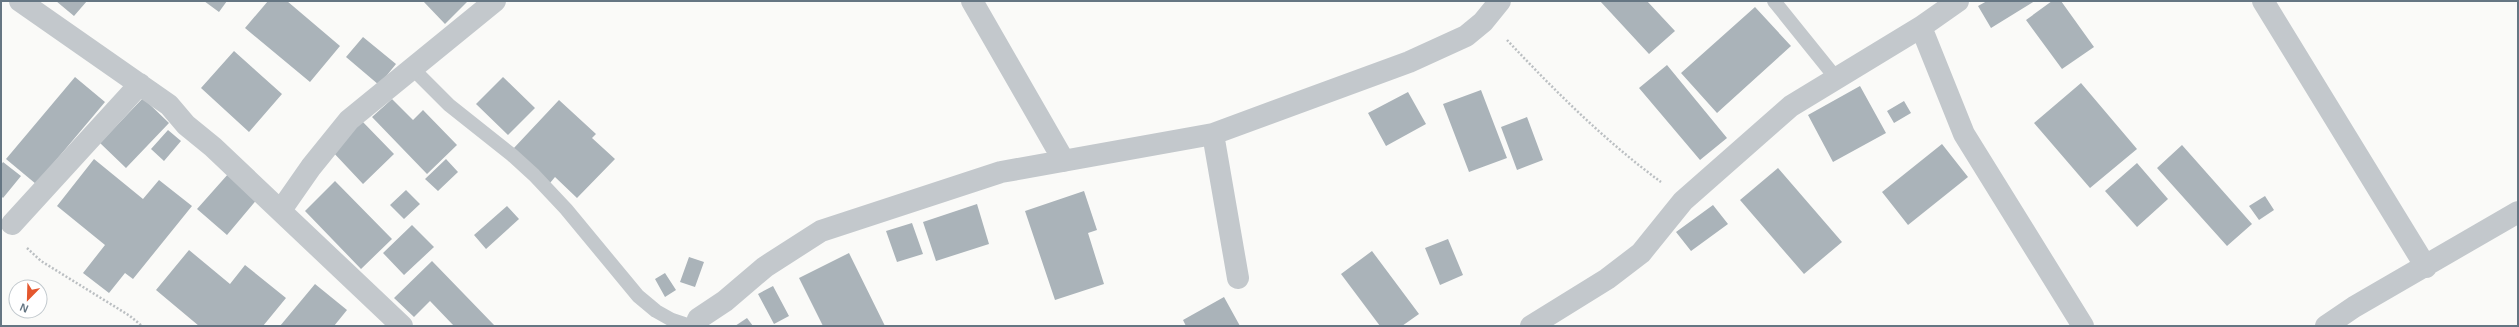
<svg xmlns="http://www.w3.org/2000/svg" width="2519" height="327" font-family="Helvetica,sans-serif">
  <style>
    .building { fill: #aab3b9 }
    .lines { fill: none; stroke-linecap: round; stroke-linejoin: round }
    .path { stroke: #bbbfc2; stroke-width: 2.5; stroke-dasharray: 2 2; stroke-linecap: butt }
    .lane { stroke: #c3c8cc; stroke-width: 14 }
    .street { stroke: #c3c8cc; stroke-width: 22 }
  </style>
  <rect width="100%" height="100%" fill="#fafaf8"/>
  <path class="building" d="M56,1h31l-13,15z
    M204,1h23l-8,11z
    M268,1h19l53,45 -30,36 -65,-54z
    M423,1h45l-23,23z
    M1600,1h47l28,30 -26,23z
    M1987,1h48l-44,27 -13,-22z
    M2052,1h9l33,46 -32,22 -36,-49z
    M1755,7l36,39 -74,67 -36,-40z
    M363,37l33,27 -17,21 -33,-28z
    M234,51l48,43 -33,38 -48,-44z
    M1667,65l60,73 -27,22 -61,-72z
    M75,77l30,25 -69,82 -30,-25z
    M503,77l32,31 -27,27 -32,-31z
    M2081,83l56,66 -47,39 -56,-65z
    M1860,86l26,47 -53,29 -25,-47z
    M1481,90l26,68 -38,14 -26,-68z
    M1408,92l18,32 -40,22 -18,-33z
    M143,98l26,25 -43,45 -26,-25z
    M392,99l21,21 10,-10 34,35 -30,29 -55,-57z
    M559,100l37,34 -4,4 23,21 -38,39 -22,-21 -5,6 -37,-34z
    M1904,101l7,12 -17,10 -7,-12z
    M1527,117l16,43 -26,10 -16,-43z
    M361,120l33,34 -31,30 -32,-34z
    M168,130l13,11 -17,20 -13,-12z
    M1942,144l26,33 -60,48 -26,-33z
    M2182,145l70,79 -25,22 -70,-78z
    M94,159l49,40 16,-19 33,26 -59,73 -8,-6 -16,20 -26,-20 22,-28 -48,-39z
    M446,159l12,13 -20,19 -13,-12z
    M3,162l18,14 -18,22 -2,-2v-31z
    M2137,163l31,36 -31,28 -32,-36z
    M1778,168l64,74 -38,32 -64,-74z
    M229,173l29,25 -31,37 -30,-26z
    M335,181l57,58 -31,30 -56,-58z
    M406,190l14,14 -16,15 -14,-14z
    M1084,191l13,39 -9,3 16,51 -49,16 -30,-89z
    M2265,196l9,14 -15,10 -10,-14z
    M977,204l12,40 -53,17 -13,-39z
    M1713,205l15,19 -37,27 -15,-19z
    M507,206l12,13 -33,30 -12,-14z
    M912,223l11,31 -26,8 -11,-31z
    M412,225l22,22 -30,28 -21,-22z
    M1448,239l15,36 -23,10 -15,-37z
    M189,250l41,34 15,-19 41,33 -23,28h-64l-43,-36z
    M1372,251l47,63 -17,12h-22l-39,-52z
    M849,253l36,73h-62l-24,-48z
    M689,257l15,5 -9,25 -15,-5z
    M432,261l63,65h-41l-24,-25 -16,16 -20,-19z
    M665,273l11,17 -11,7 -10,-18z
    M315,284l32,26 -13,16h-54z
    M773,286l16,30 -15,8 -16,-30z
    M1224,297l16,29h-54l-3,-6z
    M747,318l6,8h-18z"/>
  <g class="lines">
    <path class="path" d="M1507,40c47,50 98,101 154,142
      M27,248l14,13 89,55 12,10"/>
    <path class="lane" d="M1774,1l62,77
      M411,67l38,38 63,50 22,20 32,34 72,87 18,15 16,9 18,6"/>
    <path class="street" d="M20,1l149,104 17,20 27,22 189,179
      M972,1l92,160
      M2263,1l163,266
      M1921,27l43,107 119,192
      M1213,134l25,144
      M281,210l30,-43 38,-47 146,-119
      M12,224l128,-140
      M696,326l2,-7 27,-18 40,-34 56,-36 180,-59 212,-38 196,-72 57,-26 17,-14 17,-21
      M1531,326l76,-47 34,-26 42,-52 108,-95 130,-79 37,-26
      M2326,326l28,-19 164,-95"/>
  </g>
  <rect width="2519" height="327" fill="none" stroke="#657683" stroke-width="4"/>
  <g transform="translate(28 299) rotate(203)"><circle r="19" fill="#ffffff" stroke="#c1c8cd"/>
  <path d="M0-3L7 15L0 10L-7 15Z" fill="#e4572e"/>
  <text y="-6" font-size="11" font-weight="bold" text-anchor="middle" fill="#657683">N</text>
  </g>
</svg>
